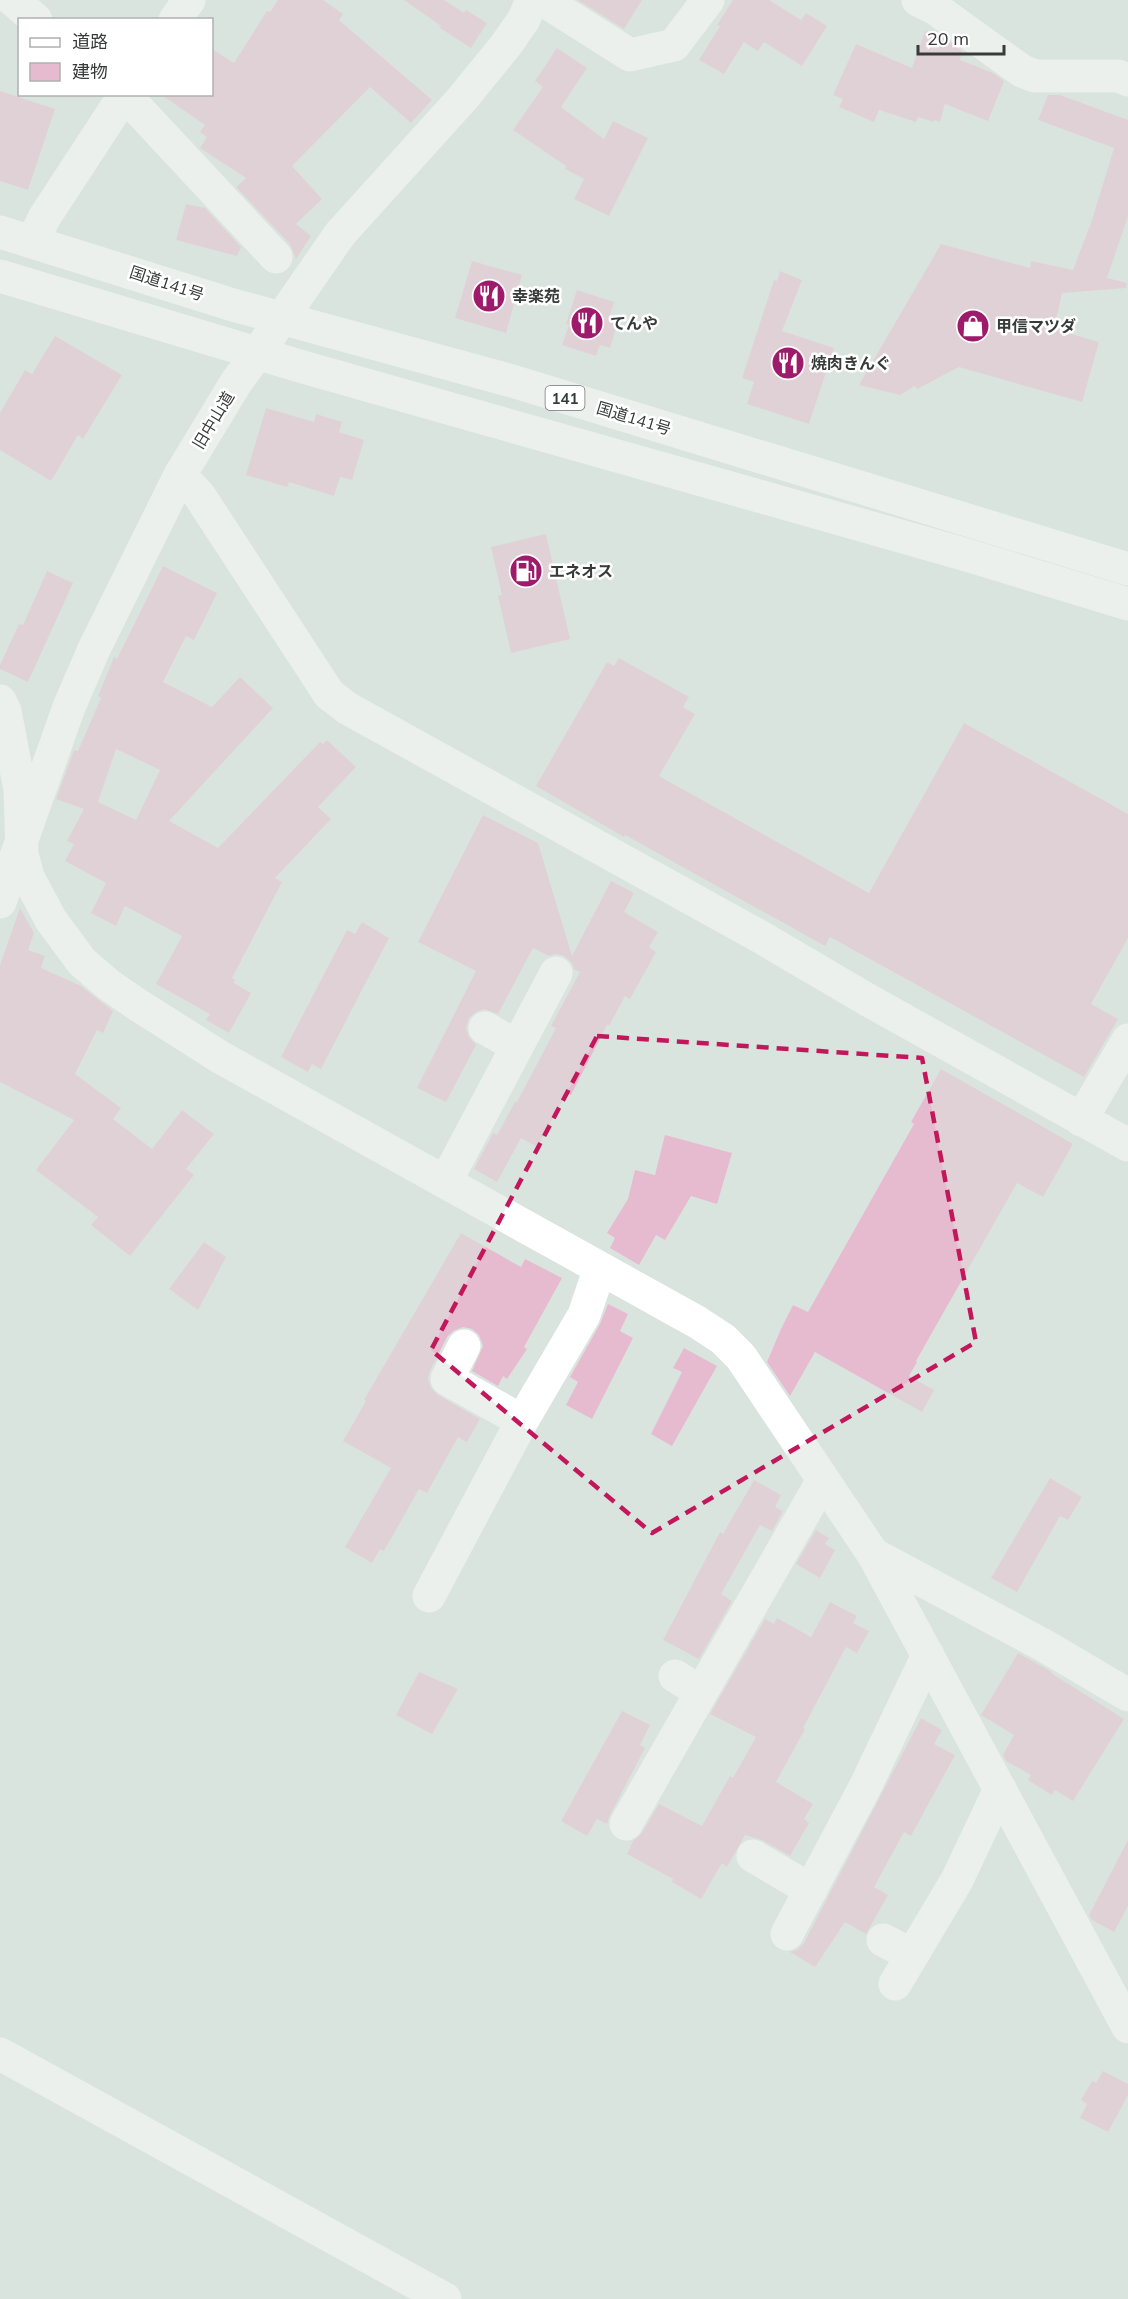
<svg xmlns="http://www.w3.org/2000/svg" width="1128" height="2299" font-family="Mulish,'Noto Sans JP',sans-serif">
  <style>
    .building { fill: #e7bbcf; fill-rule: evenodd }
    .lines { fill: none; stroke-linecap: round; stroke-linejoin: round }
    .minor { stroke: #fff; stroke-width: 33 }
    .major { stroke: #fff; stroke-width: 33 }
    .highway { stroke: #fff; stroke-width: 33 }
    .marked { fill: none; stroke: #c2185b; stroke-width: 4.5; stroke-dasharray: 12 8; stroke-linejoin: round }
    .labels { text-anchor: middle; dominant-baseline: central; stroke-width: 5; stroke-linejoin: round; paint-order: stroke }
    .shield { fill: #fff; stroke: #737674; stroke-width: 1.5 }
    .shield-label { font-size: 15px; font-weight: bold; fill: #373b39 }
    .street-label { font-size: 16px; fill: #373b39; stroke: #fff }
    .poi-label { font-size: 16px; font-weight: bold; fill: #373b39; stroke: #fff; text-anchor: start }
  </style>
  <rect width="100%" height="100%" fill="#dae4df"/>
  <path class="building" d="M278,0h45l20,14 -4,6 93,80 -21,23 -41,-36 -78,79 30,33 -26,25 15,12 -15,23 -6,-15 -54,-57 10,-9 -46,-30 7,-11 -7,-5 5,-7 -45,-31h52v-45l22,14 33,-52 3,1z
    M404,0h40l20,13 2,-3 21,13 -16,25 -31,-20 1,-2z
    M578,0h64l-18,29z
    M733,0h36l32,20 5,-7 21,13 -25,40 -38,-24 -6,9 -14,-9 -20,32 -25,-14 21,-34 -3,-1z
    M925,31l18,6 19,14 -2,9 33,13 11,8 -16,40 -43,-17 -5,18 -6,-2 -1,2 -15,-5 -2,5 -37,-12 -5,12 -35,-15 4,-8 -10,-4 23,-51 56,24z
    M557,48l30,20 -26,39 43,32 9,-18 35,17 -39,78 -35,-17 10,-20 -19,-10 1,-3 -53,-36 30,-43 -8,-6z
    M0,91l55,18 -27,81 -28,-9z
    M1048,95h12l68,25v96l-21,62 20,5 -1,5 -64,5 -8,36 45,13 -17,60 -123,-35 -42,22 -2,-3 -15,9 -41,-10 82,-141 89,24 1,-7 42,9 19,-50 22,-72 -76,-28z
    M186,204l19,4 36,39 -4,9 -61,-16z
    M472,261l50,14 -16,58 -51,-15z
    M780,271l22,9 -20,51 52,17 -25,76 -62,-20 7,-22 -12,-4 32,-98 3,1z
    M577,290l37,12 -6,19 9,4 -7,23 -10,-3 -4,11 -34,-11 7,-20 -3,-1z
    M55,336l67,39 -39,64 -5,-4 -27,46 -51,-31v-37l25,-43 7,4z
    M266,408l48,14 2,-8 26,8 -3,10 25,8 -12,40 -12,-3 -6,19 -45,-14 -2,5 -41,-12z
    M546,534l24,105 -59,14 -13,-57 4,-1 -11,-48z
    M163,566l54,27 -23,47 -8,-4 -23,46 49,25 28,-30 33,31 -104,113 49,27 102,-106 3,2 4,-4 29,27 -38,40 13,12 -56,59 7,4 -50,96 3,1 -1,4 17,10 -22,40 -23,-13 4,-6 -54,-30 26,-48 -57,-30 -9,20 -25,-13 15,-30 -41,-22 9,-17 -7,-3 17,-32 -28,-10 18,-49 4,1 23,-53 -3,-2 16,-39 3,2zM116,749l44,21 -24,50 -38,-18z
    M47,571l26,12 -45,99 -28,-13v-4l19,-41 4,1z
    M619,658l70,39 -6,10 12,7 -36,62 210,117 95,-170 164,91v124l-37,66 27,15 -34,58 -254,-140 -5,9 -200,-111 -1,2 -88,-51 71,-124 7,4z
    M483,815l55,28 34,113 39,-75 23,12 -10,19 34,20 -9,15 7,5 -26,47 -5,-3 -16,30 -2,-1 -36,70 -4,-2 -30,54 -16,-9 -24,44 -23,-13 19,-36 4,2 18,-33h2l39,-74 -5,-2 29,-54 -6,-3 -2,-6 -8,-7 -8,-2 -7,2 -16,-8 -35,66 -14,-5 -8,3 -7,6 -3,10 3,9 7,8 -30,57 -29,-14 59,-117 -58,-29z
    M20,908l14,25 -6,17 17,6 -4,12 40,18 32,25 -10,22 -6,-3 -22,44 46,34 -8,11 39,30 30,-39 32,24 -28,35 8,6 -64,81 -39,-31 7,-8 -62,-47 38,-50 -74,-38v-117z
    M362,922l27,16 -68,131 -9,-5 -4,8 -27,-15 66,-127 8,4z
    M941,1069l132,75 -30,53 -26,-14 -101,178 1,1 -8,14 25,14 -12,22 -107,-60 -25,44 -23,-34 14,-33 12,-24 15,7 106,-188 -3,-2z
    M665,1135l67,18 -15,51 -26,-8 -26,44 -9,-5 -17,30 -29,-17 5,-10 -8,-5 21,-34 7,-29 20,5z
    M461,1233l60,34 4,-8 37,19 -38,69 3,2 -20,30 -4,-3 -5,10 -26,-15 11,-25 -4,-11 -7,-6 -9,-2 -10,4 -6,6 -17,34 -2,8 3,9 7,7 42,24 -13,23 -9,-5 -31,56 -8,-4 -35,62 -4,-2 -8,14 -27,-16 46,-79 -48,-27 23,-40 -2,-1z
    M204,1242l22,15 -28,53 -29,-21z
    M608,1304l20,10 -8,17 13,7 -41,81 -26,-14 12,-23 -8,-5 30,-53z
    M684,1348l33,18 -45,80 -21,-12 31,-62 -9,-4z
    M1050,1478l32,19 -14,23 -8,-4 -43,76 -26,-14z
    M754,1480l27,15 -6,12 8,4 -11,20 -12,-6 -39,69 11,7 -33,58 -36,-19 57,-108 3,2z
    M816,1530l13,8 -4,6 10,6 -15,28 -24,-14z
    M830,1602l27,14 -4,7 16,8 -12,22 -11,-6 -43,81 2,1 -29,53 37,22 -9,15 5,4 -19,33 -28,-16 -17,-5 -18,32 -5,-4 -21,36 -29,-17 1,-3 -46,-25 6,-13 9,-8 17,-29 43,22 28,-50 3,2 23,-41 -46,-23 55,-95 9,5 3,-6 34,19z
    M1018,1653l34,19 -1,1 73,46 -51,82 -18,-11 -3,5 -24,-15 3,-5 -25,-14 -3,-6 11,-20 -33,-20z
    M419,1672l39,17 -26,45 -36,-19z
    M622,1711l28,14 -10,20 5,3 -35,67 -3,9 -10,-5 -10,17 -26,-15z
    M921,1718l21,12 -8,14 21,11 -44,81 -7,-4 -30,55 14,8 -22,39 -21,-12 -30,45 -25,-15 7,-2 7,-7z
    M1128,1840v66l-14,26 -22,-12 -3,-5z
    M1103,2071l25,13v11l-20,37 -28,-14 7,-14 -6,-4 11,-19 4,2z"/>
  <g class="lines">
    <path class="minor" d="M13,0l23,20
      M543,0l87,55 44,-10 34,-45
      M918,0l18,9 86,62 13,5h83l10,4
      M175,20l14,-20
      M124,94l152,163
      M33,241l11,-23 81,-124
      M180,475l19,20 130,199 18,14 412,228 109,64 260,145
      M0,701l5,10 15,79 2,64 6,23 23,43 31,42 27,23 29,20 82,52 477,265 26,17 18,18 132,197 255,473
      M0,902l69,-195 25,-58 86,-174 57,-94 20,-27
      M485,1028l32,18
      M1081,1120l47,-80
      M446,1181l110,-208
      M464,1346l-17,33 75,42
      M873,1554l172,92 83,49
      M429,1596l93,-175 62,-106 16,-47
      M675,1676l26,16
      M626,1824l197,-344
      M753,1856l58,34
      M787,1934l78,-147 63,-132
      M883,1940l29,15
      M895,1984l62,-104 43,-91
      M0,2054l445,245"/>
    <path class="major" d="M257,354l83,-120 122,-135 44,-54 18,-26 8,-19"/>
    <path class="highway" d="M0,232l233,73 279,76 616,188
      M0,276l303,91 657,186 168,51"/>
  </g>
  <path d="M0 0H1128V2299H0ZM597,1036l325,22 54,284 -324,191 -221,-183z" fill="#dae4df" fill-opacity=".55" fill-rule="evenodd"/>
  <path class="marked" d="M597,1036l325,22 54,284 -324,191 -221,-183z"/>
  <defs>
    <g id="restaurant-disc" transform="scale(1.725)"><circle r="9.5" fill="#9e1a6a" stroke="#fff"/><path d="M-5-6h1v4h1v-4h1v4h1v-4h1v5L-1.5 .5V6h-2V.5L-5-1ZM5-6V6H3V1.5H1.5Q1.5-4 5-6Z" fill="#fff"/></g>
    <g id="shop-disc" transform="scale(1.725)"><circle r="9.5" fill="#9e1a6a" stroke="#fff"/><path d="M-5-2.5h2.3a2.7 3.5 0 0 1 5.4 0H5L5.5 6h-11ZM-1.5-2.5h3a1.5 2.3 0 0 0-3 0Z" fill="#fff"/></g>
    <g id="fuel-disc" transform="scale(1.725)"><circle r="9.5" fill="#9e1a6a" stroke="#fff"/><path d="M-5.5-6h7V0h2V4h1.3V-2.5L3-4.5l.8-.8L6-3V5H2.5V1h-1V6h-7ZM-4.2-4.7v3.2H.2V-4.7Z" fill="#fff"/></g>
  </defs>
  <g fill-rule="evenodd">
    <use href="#restaurant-disc" x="489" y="296"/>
    <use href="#restaurant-disc" x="587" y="323"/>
    <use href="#shop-disc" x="973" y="326"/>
    <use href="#restaurant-disc" x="788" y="363"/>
    <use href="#fuel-disc" x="526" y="571"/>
  </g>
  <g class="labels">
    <rect class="shield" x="545.5" y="386" width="39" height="24" rx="4.5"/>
    <g class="shield-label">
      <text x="565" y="398">141</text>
    </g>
    <g class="street-label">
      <text transform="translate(167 283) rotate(18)">国道141号</text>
      <text transform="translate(634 418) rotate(17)">国道141号</text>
      <text transform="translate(213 420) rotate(-59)">旧中山道</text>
    </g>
    <g class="poi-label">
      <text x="512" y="296">幸楽苑</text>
      <text x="610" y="323">てんや</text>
      <text x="996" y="326">甲信マツダ</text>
      <text x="811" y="363">焼肉きんぐ</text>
      <text x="549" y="571">エネオス</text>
    </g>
  </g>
  <rect x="18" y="18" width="195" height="78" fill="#ffffff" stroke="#afb1b0" stroke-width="1.5"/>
  <rect x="30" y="38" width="30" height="9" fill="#ffffff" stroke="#afb1b0" stroke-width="1.5"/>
  <text x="72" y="48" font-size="18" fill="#373b39">道路</text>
  <rect x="30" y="63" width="30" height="18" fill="#e7bbcf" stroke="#afb1b0" stroke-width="1.5"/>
  <text x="72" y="78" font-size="18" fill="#373b39">建物</text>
  <path d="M918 45v9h86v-9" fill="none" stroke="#373b39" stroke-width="3"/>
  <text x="927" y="45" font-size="18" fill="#373b39" stroke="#ffffff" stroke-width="4.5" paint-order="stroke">20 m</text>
</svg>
